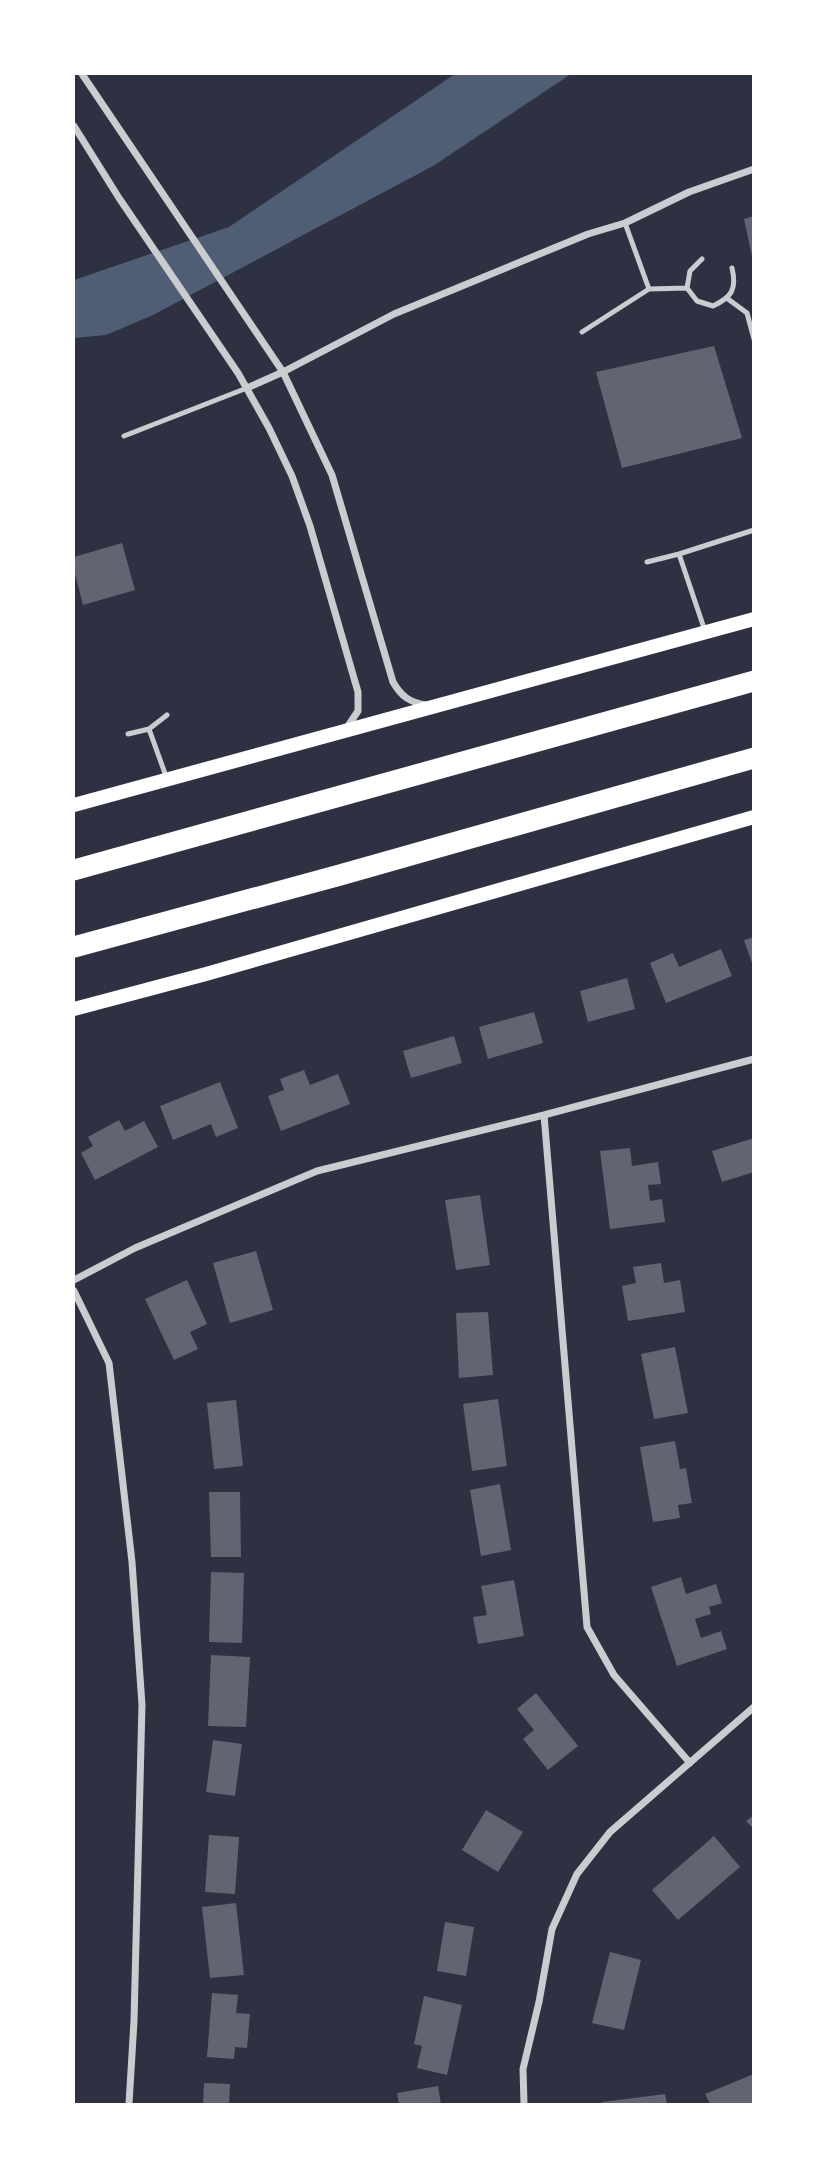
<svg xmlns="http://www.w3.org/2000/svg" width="827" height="2178" font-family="'DejaVu Sans',sans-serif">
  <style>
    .water { fill: #4f5d75 }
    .building { fill: #626471 }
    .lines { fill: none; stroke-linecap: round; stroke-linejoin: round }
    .service { stroke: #caccd0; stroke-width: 5 }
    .minor { stroke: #caccd0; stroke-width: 7 }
    .secondary { stroke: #fff; stroke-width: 14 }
    .motorway { stroke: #fff; stroke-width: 21 }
  </style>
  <rect width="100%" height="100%" fill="#2d3142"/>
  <path class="water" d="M455,74h116l-138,92 -280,149 -47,20 -32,3v-58l155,-53z"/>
  <path class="building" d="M754,216v40h-2l-8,-37z
    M714,346l28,92 -120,30 -26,-96z
    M122,543l13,47 -52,15 -9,-35v-13z
    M754,937v29h-1l-9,-26z
    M721,949l11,27 -66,27 -16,-40 23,-10 6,14z
    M627,978l8,31 -47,13 -8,-31z
    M534,1012l9,31 -55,16 -9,-32z
    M454,1036l8,27 -51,15 -8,-27z
    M304,1070l6,15 28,-11 12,30 -69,27 -13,-35 16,-6 -4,-11z
    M220,1082l18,46 -22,9 -5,-13 -38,16 -13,-34z
    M119,1120l6,11 19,-10 14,26 -63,33 -14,-27 12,-7 -5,-9z
    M754,1138v34l-32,10 -10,-31z
    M630,1148l2,18 26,-4 3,22 -13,1 2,16 12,-2 3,23 -55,7 -10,-78z
    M480,1195l10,70 -34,5 -11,-70z
    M256,1251l17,59 -43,13 -17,-60z
    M661,1263l3,20 16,-3 5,32 -57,9 -6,-35 14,-3 -3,-16z
    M187,1280l20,44 -17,8 8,17 -24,11 -29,-61z
    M488,1312l5,63 -34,3 -3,-65z
    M675,1347l13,66 -34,6 -13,-65z
    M498,1399l9,67 -35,5 -9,-67z
    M236,1400l7,66 -29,3 -7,-66z
    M675,1441l5,28 6,-1 6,35 -14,2 2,13 -27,4 -13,-75z
    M500,1484l11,66 -30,6 -11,-66z
    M209,1492h31l1,65h-30z
    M211,1572l33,1 -2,70 -33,-1z
    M681,1577l5,17 30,-10 6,19 -13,4 2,7 -16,5 6,19 20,-7 6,18 -50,17 -26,-79z
    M514,1580l10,56 -46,8 -5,-27 14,-2 -6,-29z
    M211,1655l39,2 -4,70 -38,-1z
    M536,1693l42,53 -30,24 -25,-31 11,-9 -17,-21z
    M213,1740l29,4 -7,52 -29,-4z
    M486,1810l37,22 -25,40 -36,-22z
    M754,1815v14l-8,-8z
    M209,1835l30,2 -4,57 -30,-2z
    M714,1836l26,31 -62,53 -26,-30z
    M236,1903l8,72 -34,3 -8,-71z
    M445,1922l29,5 -8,49 -29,-5z
    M610,1952l31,8 -17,70 -32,-7z
    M212,1993l26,2 -2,18 14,1 -3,34 -12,-1 -1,12 -27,-2z
    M424,1996l38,9 -15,70 -30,-7 5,-22 -8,-2z
    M754,2074v30h-44l-5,-10z
    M204,2083l26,1 -1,20h-26z
    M438,2086l3,18h-42l-2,-11z
    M665,2094l2,10h-65v-2z"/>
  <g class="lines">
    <path class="service" d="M625,223l24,66 38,-1
      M702,259l-12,12 -3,17 10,13 16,5c19,-9 24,-17 19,-38
      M728,299l19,14 7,26
      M582,332l67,-43
      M124,436l123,-48
      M679,554l26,77
      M647,562l32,-8 75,-24
      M149,729l18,50
      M128,734l21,-5 18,-14"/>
    <path class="minor" d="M82,74l201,298 49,103 61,207c8,14 17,21 34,23
      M74,126l45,72 119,175 31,55 23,48 18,50 48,166v19l-10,15
      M247,388l36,-16 111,-58 194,-80 37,-11 64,-31 65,-23
      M544,1115l43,512 27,48 76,88
      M74,1280l61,-32 182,-77 227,-56 210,-56
      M74,1291l35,72 23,199 10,143 -8,316 -5,83
      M524,2104l-1,-35 16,-67 13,-73 25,-55 33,-42 144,-125"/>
    <path class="secondary" d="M74,805l680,-186
      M74,1009l132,-35 548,-157"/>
    <path class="motorway" d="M74,870l680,-189
      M74,947l266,-72 414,-117"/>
  </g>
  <rect width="827" height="2178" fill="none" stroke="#ffffff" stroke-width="150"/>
</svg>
